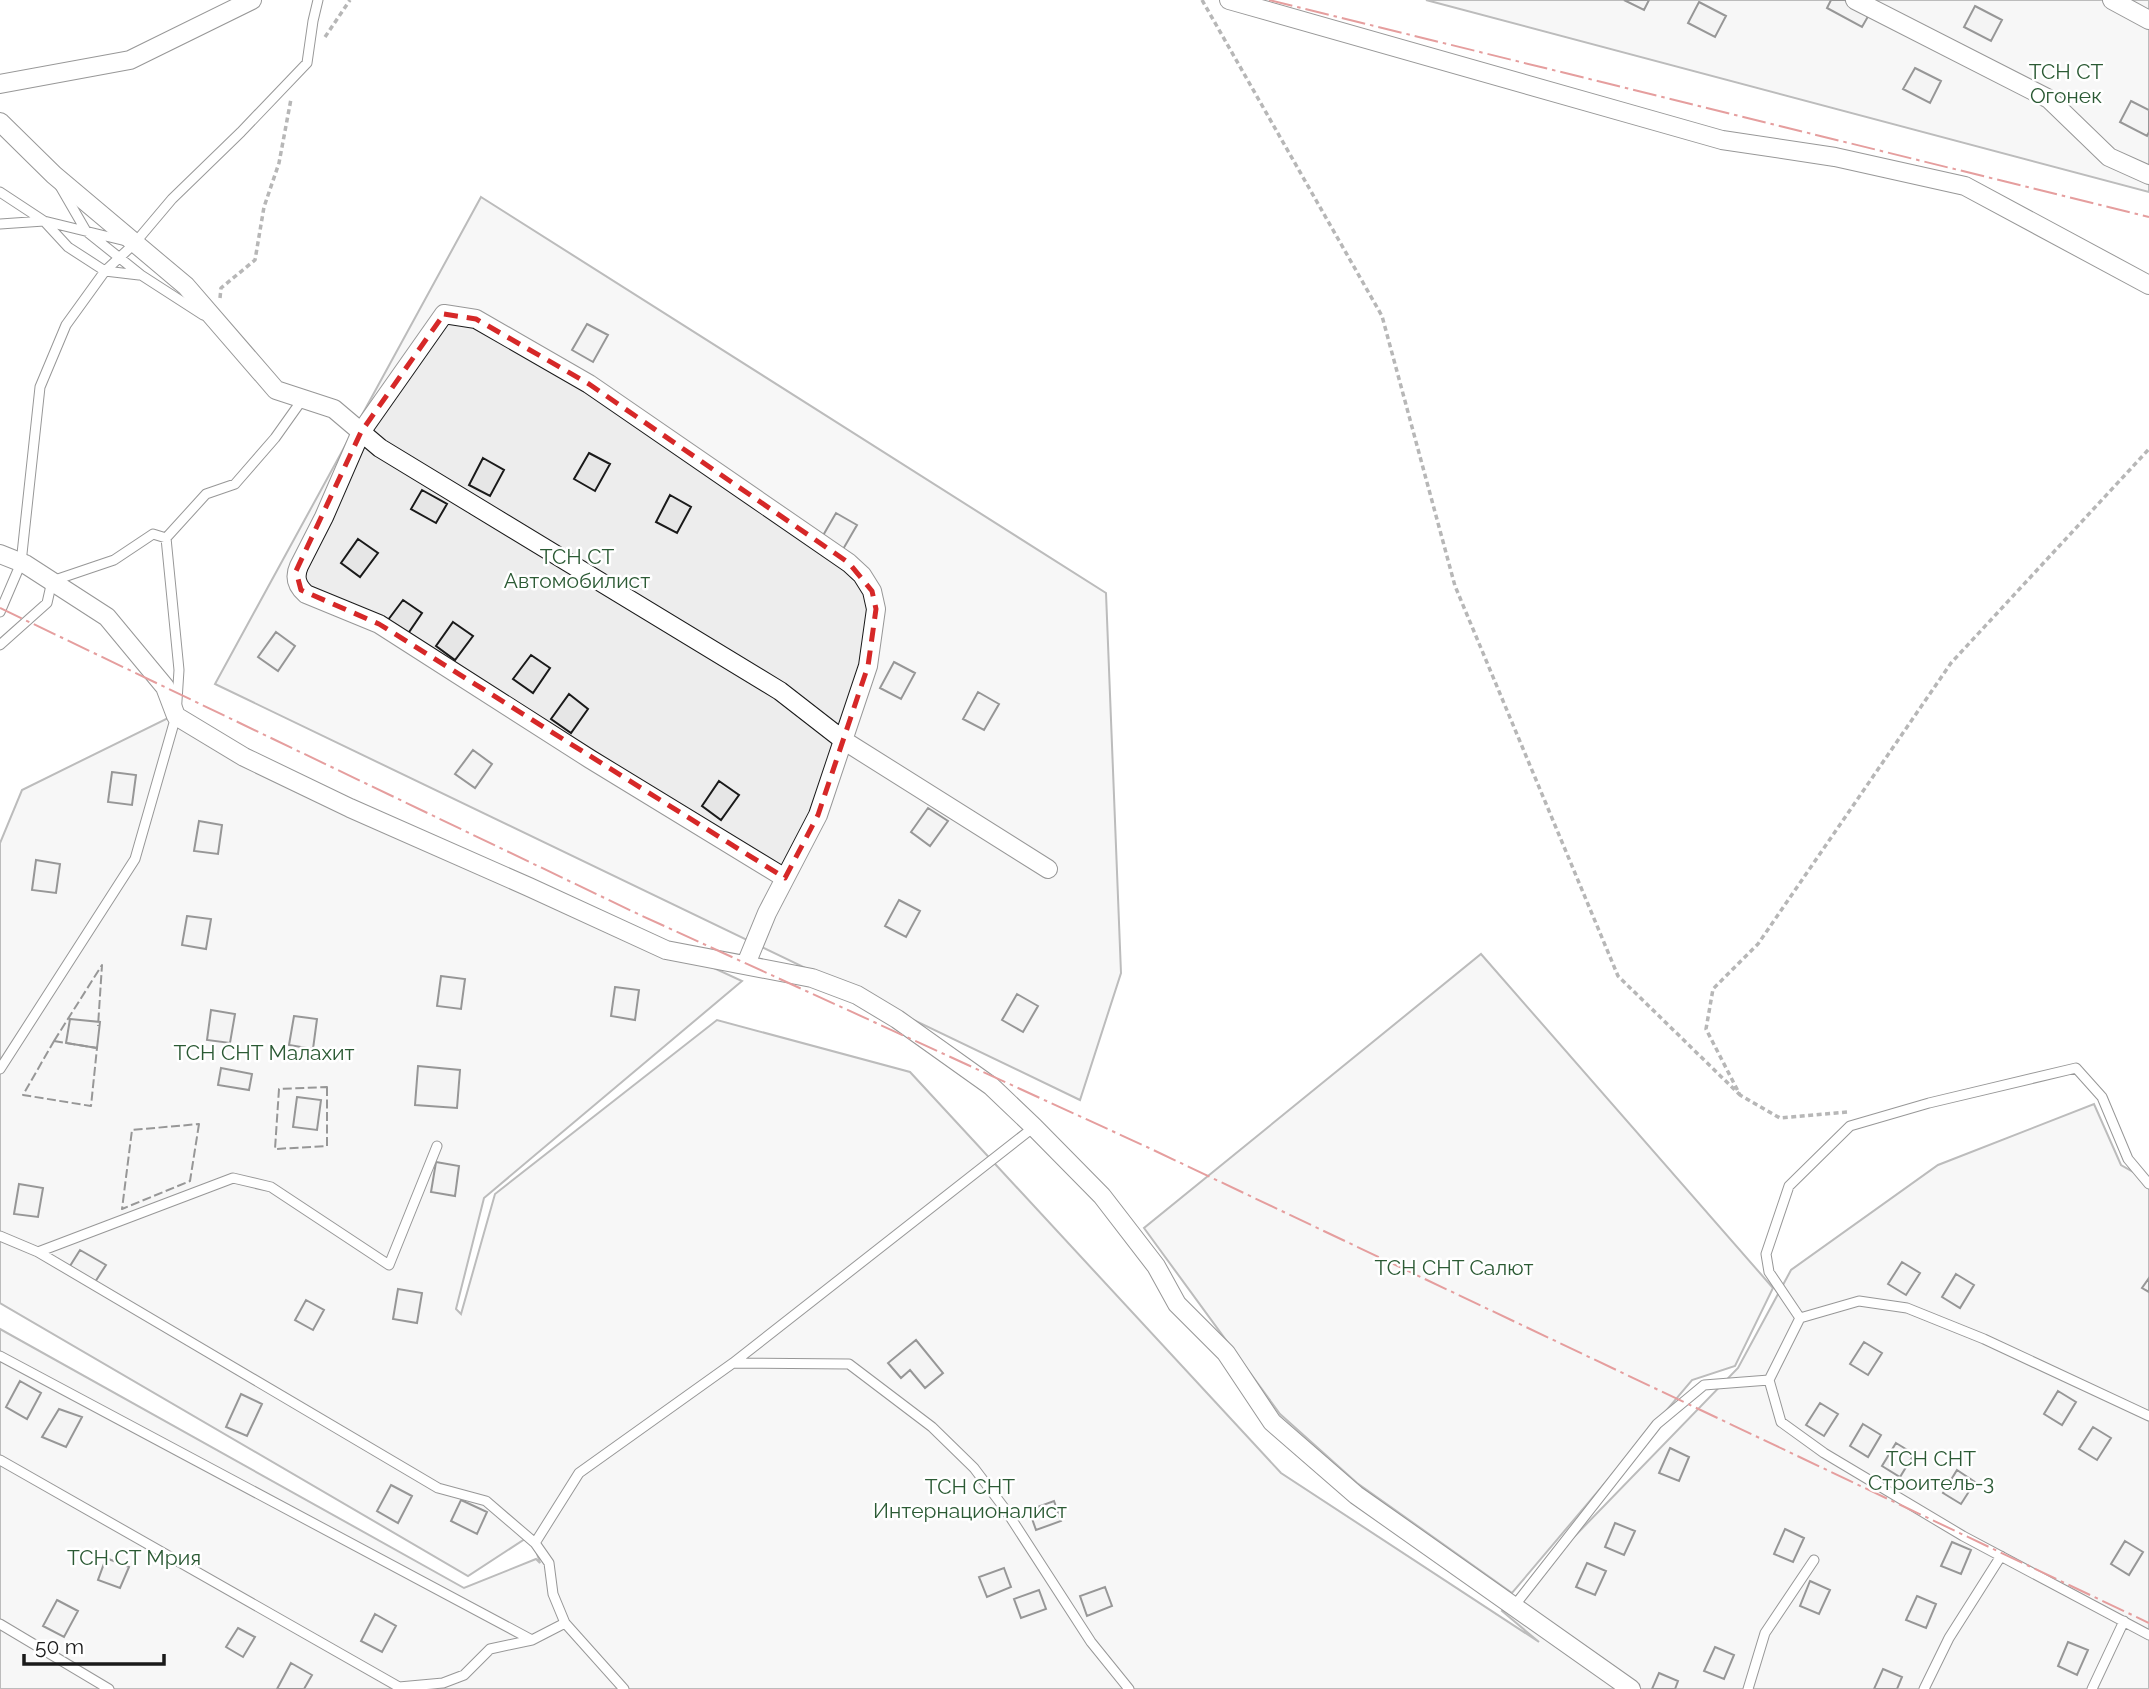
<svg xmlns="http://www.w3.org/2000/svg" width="2149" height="1689" font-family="Raleway,sans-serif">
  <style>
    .built { fill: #ededed; stroke: #6a6a6a; stroke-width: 2 }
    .building { fill: #e6e6e6; stroke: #1a1a1a; stroke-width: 2 }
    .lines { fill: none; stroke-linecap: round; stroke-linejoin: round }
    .lane-casing { stroke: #1a1a1a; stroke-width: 11 }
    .street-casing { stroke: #1a1a1a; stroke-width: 20 }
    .path { stroke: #5f5f5f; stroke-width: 3.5; stroke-dasharray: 5 3.5; stroke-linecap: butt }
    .lane { stroke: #fff; stroke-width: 9 }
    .street { stroke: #fff; stroke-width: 18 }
    .fence { stroke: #1a1a1a; stroke-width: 2; stroke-dasharray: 9 3.5; stroke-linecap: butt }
    .power { stroke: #c62828; stroke-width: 2; stroke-dasharray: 24 5 3.5 5; stroke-linecap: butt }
    .marked { fill: none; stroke: #d62828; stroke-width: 5; stroke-dasharray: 14 9; stroke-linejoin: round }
    .labels { text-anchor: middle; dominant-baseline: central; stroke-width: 5; stroke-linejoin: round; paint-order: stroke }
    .park-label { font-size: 21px; fill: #2b5a34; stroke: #fff }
  </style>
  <rect width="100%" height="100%" fill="#fff"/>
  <path class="built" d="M1426,0h723v192z
    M481,197l625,396 15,380 -41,127 -865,-416z
    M170,717l572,264 -258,217 -28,111 5,5 34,-120 222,-174 193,52 371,401 258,169 -37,-31 236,-243 53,-98 147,-105 156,-61 27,61 28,16v508h-2149v-360l464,259 72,-29 4,4 -9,-28 -63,41 -468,-273v-460l22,-53z
    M1481,954l292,334 -38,78 -43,14 -180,213 -155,-110 -77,-69 -136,-186z"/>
  <path class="building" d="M1624,0h25l-5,10z
    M1831,0h14l25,13 -8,14 -35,-19z
    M1699,2l27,14 -11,21 -27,-14z
    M1975,6l27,14 -11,21 -27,-14z
    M1915,68l26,13 -11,22 -27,-14z
    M2131,101l18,9v22l-2,4 -27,-14z
    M587,324l21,11 -15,27 -21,-12z
    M589,453l21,11 -15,27 -21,-12z
    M483,458l21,12 -14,26 -21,-11z
    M422,490l25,14 -11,19 -25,-14z
    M670,495l21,12 -14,26 -21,-11z
    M836,513l21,12 -15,26 -21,-12z
    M358,539l20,14 -18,24 -19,-14z
    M403,600l19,13 -17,25 -20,-14z
    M453,622l20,14 -18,24 -19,-14z
    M276,632l19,14 -17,25 -20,-14z
    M531,655l19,13 -17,25 -20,-14z
    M894,662l21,11 -14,26 -21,-11z
    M978,692l21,12 -15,26 -21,-11z
    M569,694l19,15 -17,24 -20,-14z
    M473,750l19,14 -17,24 -20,-14z
    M112,772l24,3 -4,30 -24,-3z
    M719,781l20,14 -18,25 -19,-14z
    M928,808l20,13 -18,25 -19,-14z
    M199,821l23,4 -4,29 -24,-3z
    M36,860l24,4 -4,29 -24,-3z
    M899,900l21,11 -14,26 -21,-11z
    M187,916l24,3 -5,30 -24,-4z
    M441,976l24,3 -4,30 -24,-3z
    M615,987l24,3 -4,30 -24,-4z
    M1017,994l21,12 -15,26 -21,-12z
    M211,1010l24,4 -5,29 -23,-3z
    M294,1016l23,3 -4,30 -24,-4z
    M70,1019l30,3 -3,26 -31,-5z
    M418,1066l42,4 -3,38 -42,-3z
    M221,1068l31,6 -3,16 -31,-5z
    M297,1097l24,3 -4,30 -24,-3z
    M436,1162l23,4 -4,30 -24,-4z
    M19,1184l24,4 -5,29 -24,-3z
    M80,1250l26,15 -11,17 -25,-16z
    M1902,1262l18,11 -14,22 -18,-11z
    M1956,1274l18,11 -14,23 -18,-11z
    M2149,1278v14l-7,-4z
    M398,1289l24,4 -5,30 -24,-4z
    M306,1300l18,10 -11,20 -18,-10z
    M916,1340l27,33 -18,15 -15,-18 -9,8 -13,-15z
    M1864,1342l18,11 -14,22 -18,-11z
    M20,1381l21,12 -14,26 -21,-12z
    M2058,1391l18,11 -14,23 -18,-11z
    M241,1394l21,10 -15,32 -21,-9z
    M1820,1403l18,11 -14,22 -18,-11z
    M59,1409l23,8 -16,30 -24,-10z
    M1863,1424l18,11 -13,22 -18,-11z
    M2093,1427l18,11 -14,22 -18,-11z
    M1896,1443l18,11 -14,23 -18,-11z
    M1670,1448l19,9 -10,24 -20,-8z
    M1957,1470l18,12 -14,22 -18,-11z
    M391,1485l21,11 -14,27 -21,-12z
    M461,1500l26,12 -10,22 -26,-13z
    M1054,1501l7,20 -25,9 -7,-20z
    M1615,1523l20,8 -11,24 -19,-8z
    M1785,1529l19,9 -11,24 -19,-8z
    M2125,1541l18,11 -14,23 -18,-11z
    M1952,1542l19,8 -10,24 -20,-8z
    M106,1558l23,9 -9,21 -22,-8z
    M1587,1563l19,8 -11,24 -19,-8z
    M1004,1568l7,19 -24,10 -8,-20z
    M1810,1581l20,9 -11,24 -19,-8z
    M1105,1587l7,19 -25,10 -7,-20z
    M1039,1590l7,19 -25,9 -7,-19z
    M1917,1596l19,8 -10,24 -20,-8z
    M57,1600l21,11 -14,26 -21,-11z
    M375,1614l21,12 -14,26 -21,-11z
    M238,1628l17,9 -12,20 -17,-10z
    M2068,1642l20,8 -11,25 -19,-9z
    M1715,1647l19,8 -10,24 -20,-8z
    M291,1663l21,12 -8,14h-27z
    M1883,1669l19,8 -5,12h-23z
    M1659,1673l19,8 -3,8h-23z"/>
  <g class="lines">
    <g class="lane-casing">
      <path id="lane" d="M60,186l26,45 55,44 62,40
        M0,192l44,29 24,26 37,24 34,4
        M0,224l44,-3 82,20
        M0,612l21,-49 19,-176 26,-62 39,-54 29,-27 38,-45 69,-67 66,-69 6,-42 5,-21
        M0,645l47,-42 5,-22 62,-21 39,-26 13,4 40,-44 29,-10 40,-46 27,-38
        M0,1069l135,-210 41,-143 3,-46 -13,-132
        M0,1236l38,16 400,236 48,13 49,42 14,20 4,31 12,29 59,66
        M38,1252l195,-74 38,9 118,78 48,-119
        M1800,1318l-31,-46 -3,-18 23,-68 61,-60 79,-23 147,-35 26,29 26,62 21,25
        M0,1356l532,284
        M733,1363l116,1 83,63 42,41 31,41 86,133 38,47
        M2149,1416l-165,-77 -77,-31 -48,-7 -59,17 -31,62 12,42 43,31 139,83 186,99
        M0,1460l399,227 44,-4 21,-8 26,-26 42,-9 33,-17
        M535,1543l44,-70 154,-110 301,-236
        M1515,1605l142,-181 47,-39 65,-5
        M0,1624l109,65
        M1748,1689l17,-56 49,-73
        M1924,1689l25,-51 52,-82
        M2092,1689l32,-68"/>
    </g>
    <g class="street-casing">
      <path id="street" d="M1229,0l493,140 113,17 130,29 184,99
        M1855,0l194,99 60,58 40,18
        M2112,0l37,20
        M0,84l130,-24 122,-60
        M0,122l54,53 132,111 90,104 58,19 46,39 400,243 63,49 205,129
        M0,554l25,10 82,53 58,70 11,29 68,41 106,51 179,79 137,63 146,28 45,17 40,24 94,67 43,41 68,69 54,70 21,38 49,49 46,69 84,73 275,194
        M746,964l21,-51 51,-98 50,-149 8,-57 -4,-18 -10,-16 -13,-12 -260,-179 -113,-65 -32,-5 -83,118 -37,85 -25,49c-5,11 -2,20 7,28l73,30 211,135 195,119"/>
    </g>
    <path class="path" d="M1202,0l180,316 73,270 163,390 122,119
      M325,37l25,-37
      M220,298l1,-10 34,-28 9,-53 15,-44 12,-64
      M1847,1112l-67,6 -40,-23 -34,-66 7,-40 45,-45 193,-281 198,-214"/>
    <use href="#lane" class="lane"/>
    <use href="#street" class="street"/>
    <path class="fence" d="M54,1041l43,7 -6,58 -68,-11z
      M54,1041l48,-76 -4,61
      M327,1087v59l-52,3 4,-60z
      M199,1124l-9,57 -68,28 10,-79z"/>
    <path class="power" d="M1269,0l880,217
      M0,608l638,306 509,233 1002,476"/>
  </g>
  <path d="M0 0H2149V1689H0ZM444,314l32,5 113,65 260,179 23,28 4,18 -8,57 -50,149 -33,63 -406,-254 -78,-34 -5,-19 65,-139z" fill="#fff" fill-opacity=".55" fill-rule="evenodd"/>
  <path class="marked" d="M444,314l32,5 113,65 260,179 23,28 4,18 -8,57 -50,149 -33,63 -406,-254 -78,-34 -5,-19 65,-139z"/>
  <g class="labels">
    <g class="park-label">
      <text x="2066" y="71">ТСН СТ<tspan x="2066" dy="24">Огонек</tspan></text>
      <text x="577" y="556">ТСН СТ<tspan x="577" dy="24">Автомобилист</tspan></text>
      <text x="264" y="1052">ТСН СНТ Малахит</text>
      <text x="1454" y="1267">ТСН СНТ Салют</text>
      <text x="1931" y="1458">ТСН СНТ<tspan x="1931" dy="24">Строитель-3</tspan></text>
      <text x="970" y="1486">ТСН СНТ<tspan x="970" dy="24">Интернационалист</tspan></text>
      <text x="134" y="1557">ТСН СТ Мрия</text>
    </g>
  </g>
  <path d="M24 1654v10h140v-10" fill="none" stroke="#1a1a1a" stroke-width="3.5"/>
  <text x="35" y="1654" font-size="21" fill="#1a1a1a" stroke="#ffffff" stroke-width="5" paint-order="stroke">50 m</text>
</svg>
